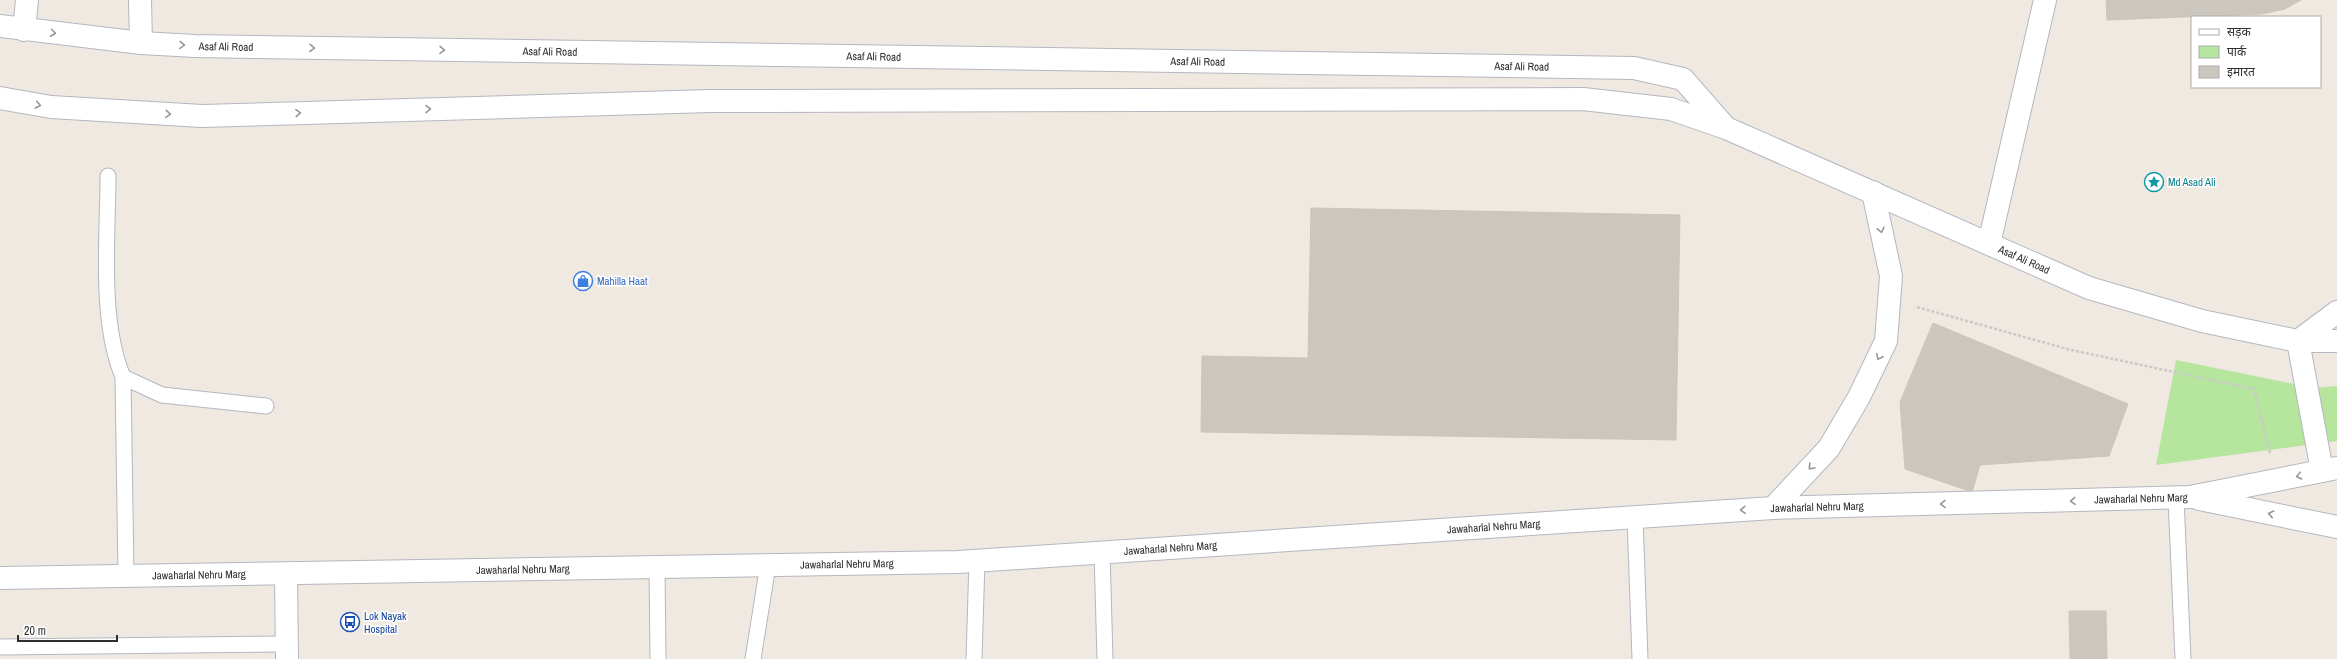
<svg xmlns="http://www.w3.org/2000/svg" width="2337" height="659" font-family="'Archivo Narrow','Noto Sans Devanagari',sans-serif">
  <style>
    .green { fill: #b6e59e }
    .building { fill: #cbc7bf; stroke: #cbc5ba }
    .lines { fill: none; stroke-linecap: round; stroke-linejoin: round }
    .service-casing { stroke: #b4b7c1; stroke-width: 17 }
    .minor-casing { stroke: #b4b7c1; stroke-width: 24 }
    .secondary-casing { stroke: #b4b7c1; stroke-width: 24 }
    .path { stroke: #c9c9c9; stroke-width: 2.5; stroke-dasharray: 3 2; stroke-linecap: butt }
    .service { stroke: #fff; stroke-width: 15 }
    .minor { stroke: #fff; stroke-width: 22 }
    .secondary { stroke: #fff; stroke-width: 22 }
    .oneway { stroke: #969696 }
    .labels { text-anchor: middle; dominant-baseline: central; stroke-width: 3; stroke-linejoin: round; paint-order: stroke }
    .street-label { font-size: 11px; fill: #2e2e2e; stroke: #fff }
    .culture-label { font-size: 11px; fill: #0d838f; stroke: #fff; text-anchor: start }
    .shop-label { font-size: 11px; fill: #366cbe; stroke: #fff; text-anchor: start }
    .transit-label { font-size: 11px; fill: #164399; stroke: #fff; text-anchor: start }
  </style>
  <rect width="100%" height="100%" fill="#efe9e1"/>
  <path class="green" d="M2176,360l138,28 23,-2v55l-181,24z"/>
  <path class="building" d="M2106,0h195l-16,9 -23,5 -155,6z
    M1311,208l369,7 -4,225 -475,-8 1,-76 106,2z
    M1933,323l195,81 -19,52 -129,9 -8,27 -67,-23 -5,-67z
    M2069,611h37l1,48h-37z"/>
  <g class="lines">
    <g class="service-casing">
      <path id="service" d="M108,176c0,61 -9,144 15,201l39,18 104,11
        M123,377l3,199
        M2176,498l7,161
        M1635,517l5,142
        M1102,552l3,107
        M657,567l1,92
        M0,647l286,-3
        M753,659l15,-94
        M974,659l3,-99"/>
    </g>
    <g class="minor-casing">
      <path id="minor" d="M140,0l1,43
        M24,30l3,-30
        M1989,244l56,-244
        M286,574l1,85"/>
    </g>
    <g class="secondary-casing">
      <g id="secondary">
        <path id="s1" d="M0,26l141,17 54,3 1439,22 49,11 42,48"/>
        <path id="s2" d="M0,98l51,9 151,9 508,-15 873,-2 88,10 55,19 363,160 113,33 96,20h39"/>
        <path d="M2322,471l-24,-130 39,-29"/>
        <path d="M2199,499l138,28"/>
        <path d="M1773,508l56,-60 30,-51 27,-56 5,-65 -18,-84"/>
        <path id="s3" d="M0,578l958,-16 815,-54 417,-11 147,-29"/>
      </g>
    </g>
    <path class="path" d="M1917,307l154,43 183,39 16,64"/>
    <use href="#service" class="service"/>
    <use href="#minor" class="minor"/>
    <use href="#secondary" class="secondary"/>
  </g>
  <defs><path id="oneway-chevron" d="M-2-3.5L2.5 0L-2 3.5" fill="none" stroke-width="1.6" stroke-linecap="round" stroke-linejoin="round"/></defs>
  <g class="oneway">
    <use href="#oneway-chevron" transform="translate(53 33) rotate(7)"/>
    <use href="#oneway-chevron" transform="translate(182 45) rotate(2)"/>
    <use href="#oneway-chevron" transform="translate(312 48) rotate(1)"/>
    <use href="#oneway-chevron" transform="translate(442 50) rotate(1)"/>
    <use href="#oneway-chevron" transform="translate(38 105) rotate(11)"/>
    <use href="#oneway-chevron" transform="translate(428 109) rotate(-2)"/>
    <use href="#oneway-chevron" transform="translate(298 113) rotate(-2)"/>
    <use href="#oneway-chevron" transform="translate(168 114) rotate(4)"/>
    <use href="#oneway-chevron" transform="translate(1881 230) rotate(77)"/>
    <use href="#oneway-chevron" transform="translate(1879 357) rotate(116)"/>
    <use href="#oneway-chevron" transform="translate(1811 467) rotate(133)"/>
    <use href="#oneway-chevron" transform="translate(2299 476) rotate(169)"/>
    <use href="#oneway-chevron" transform="translate(2073 501) rotate(178)"/>
    <use href="#oneway-chevron" transform="translate(1943 504) rotate(179)"/>
    <use href="#oneway-chevron" transform="translate(1743 510) rotate(176)"/>
    <use href="#oneway-chevron" transform="translate(2271 514) rotate(-168)"/>
  </g>
  <defs>
    <g id="sight-ring" transform="scale(1)"><circle r="9.5" fill="#fff" stroke="#0f9aa8" stroke-width="1.5"/><path d="M0-6L1.8-2.2L6-1.7L2.9 1.2L3.7 5.4L0 3.3L-3.7 5.4L-2.9 1.2L-6-1.7L-1.8-2.2Z" fill="#0f9aa8"/></g>
    <g id="shop-ring" transform="scale(1)"><circle r="9.5" fill="#fff" stroke="#3f7fe0" stroke-width="1.5"/><path d="M-5-2.5h2.3a2.7 3.5 0 0 1 5.4 0H5L5.5 6h-11ZM-1.5-2.5h3a1.5 2.3 0 0 0-3 0Z" fill="#3f7fe0"/></g>
    <g id="bus-ring" transform="scale(1)"><circle r="9.5" fill="#fff" stroke="#1a4fb4" stroke-width="1.5"/><path d="M-5-6H5V4H4V6H2V4H-2V6H-4V4H-5ZM-3.5-4V0h7V-4ZM-3.5 1.2v1.5H-2V1.2ZM2 1.2v1.5H3.5V1.2Z" fill="#1a4fb4"/></g>
  </defs>
  <g fill-rule="evenodd">
    <use href="#sight-ring" x="2154" y="182"/>
    <use href="#shop-ring" x="583" y="281"/>
    <use href="#bus-ring" x="350" y="622"/>
  </g>
  <g class="labels">
    <g class="street-label">
      <text stroke="none"><textPath href="#s1" startOffset="227">Asaf Ali Road</textPath></text>
      <text stroke="none"><textPath href="#s1" startOffset="551">Asaf Ali Road</textPath></text>
      <text stroke="none"><textPath href="#s1" startOffset="875">Asaf Ali Road</textPath></text>
      <text stroke="none"><textPath href="#s1" startOffset="1199">Asaf Ali Road</textPath></text>
      <text stroke="none"><textPath href="#s1" startOffset="1523">Asaf Ali Road</textPath></text>
      <text stroke="none"><textPath href="#s2" startOffset="2057">Asaf Ali Road</textPath></text>
      <text stroke="none"><textPath href="#s3" startOffset="2143">Jawaharlal Nehru Marg</textPath></text>
      <text stroke="none"><textPath href="#s3" startOffset="1819">Jawaharlal Nehru Marg</textPath></text>
      <text stroke="none"><textPath href="#s3" startOffset="1495">Jawaharlal Nehru Marg</textPath></text>
      <text stroke="none"><textPath href="#s3" startOffset="1171">Jawaharlal Nehru Marg</textPath></text>
      <text stroke="none"><textPath href="#s3" startOffset="847">Jawaharlal Nehru Marg</textPath></text>
      <text stroke="none"><textPath href="#s3" startOffset="523">Jawaharlal Nehru Marg</textPath></text>
      <text stroke="none"><textPath href="#s3" startOffset="199">Jawaharlal Nehru Marg</textPath></text>
    </g>
    <g class="culture-label">
      <text x="2168" y="182">Md Asad Ali</text>
    </g>
    <g class="shop-label">
      <text x="597" y="281">Mahilla Haat</text>
    </g>
    <g class="transit-label">
      <text x="364" y="616">Lok Nayak<tspan x="364" dy="13">Hospital</tspan></text>
    </g>
  </g>
  <rect x="2191" y="16" width="130" height="72" fill="#ffffff" stroke="#ababab"/>
  <rect x="2199" y="29" width="20" height="6" fill="#ffffff" stroke="#ababab"/>
  <text x="2227" y="36" font-size="12" fill="#2e2e2e">सड़क</text>
  <rect x="2199" y="46" width="20" height="12" fill="#b6e59e" stroke="#ababab"/>
  <text x="2227" y="56" font-size="12" fill="#2e2e2e">पार्क</text>
  <rect x="2199" y="66" width="20" height="12" fill="#cbc7bf" stroke="#ababab"/>
  <text x="2227" y="76" font-size="12" fill="#2e2e2e">इमारत</text>
  <path d="M18 635v6h99v-6" fill="none" stroke="#2e2e2e" stroke-width="2"/>
  <text x="24" y="635" font-size="12" fill="#2e2e2e" stroke="#ffffff" stroke-width="3" paint-order="stroke">20 m</text>
</svg>
